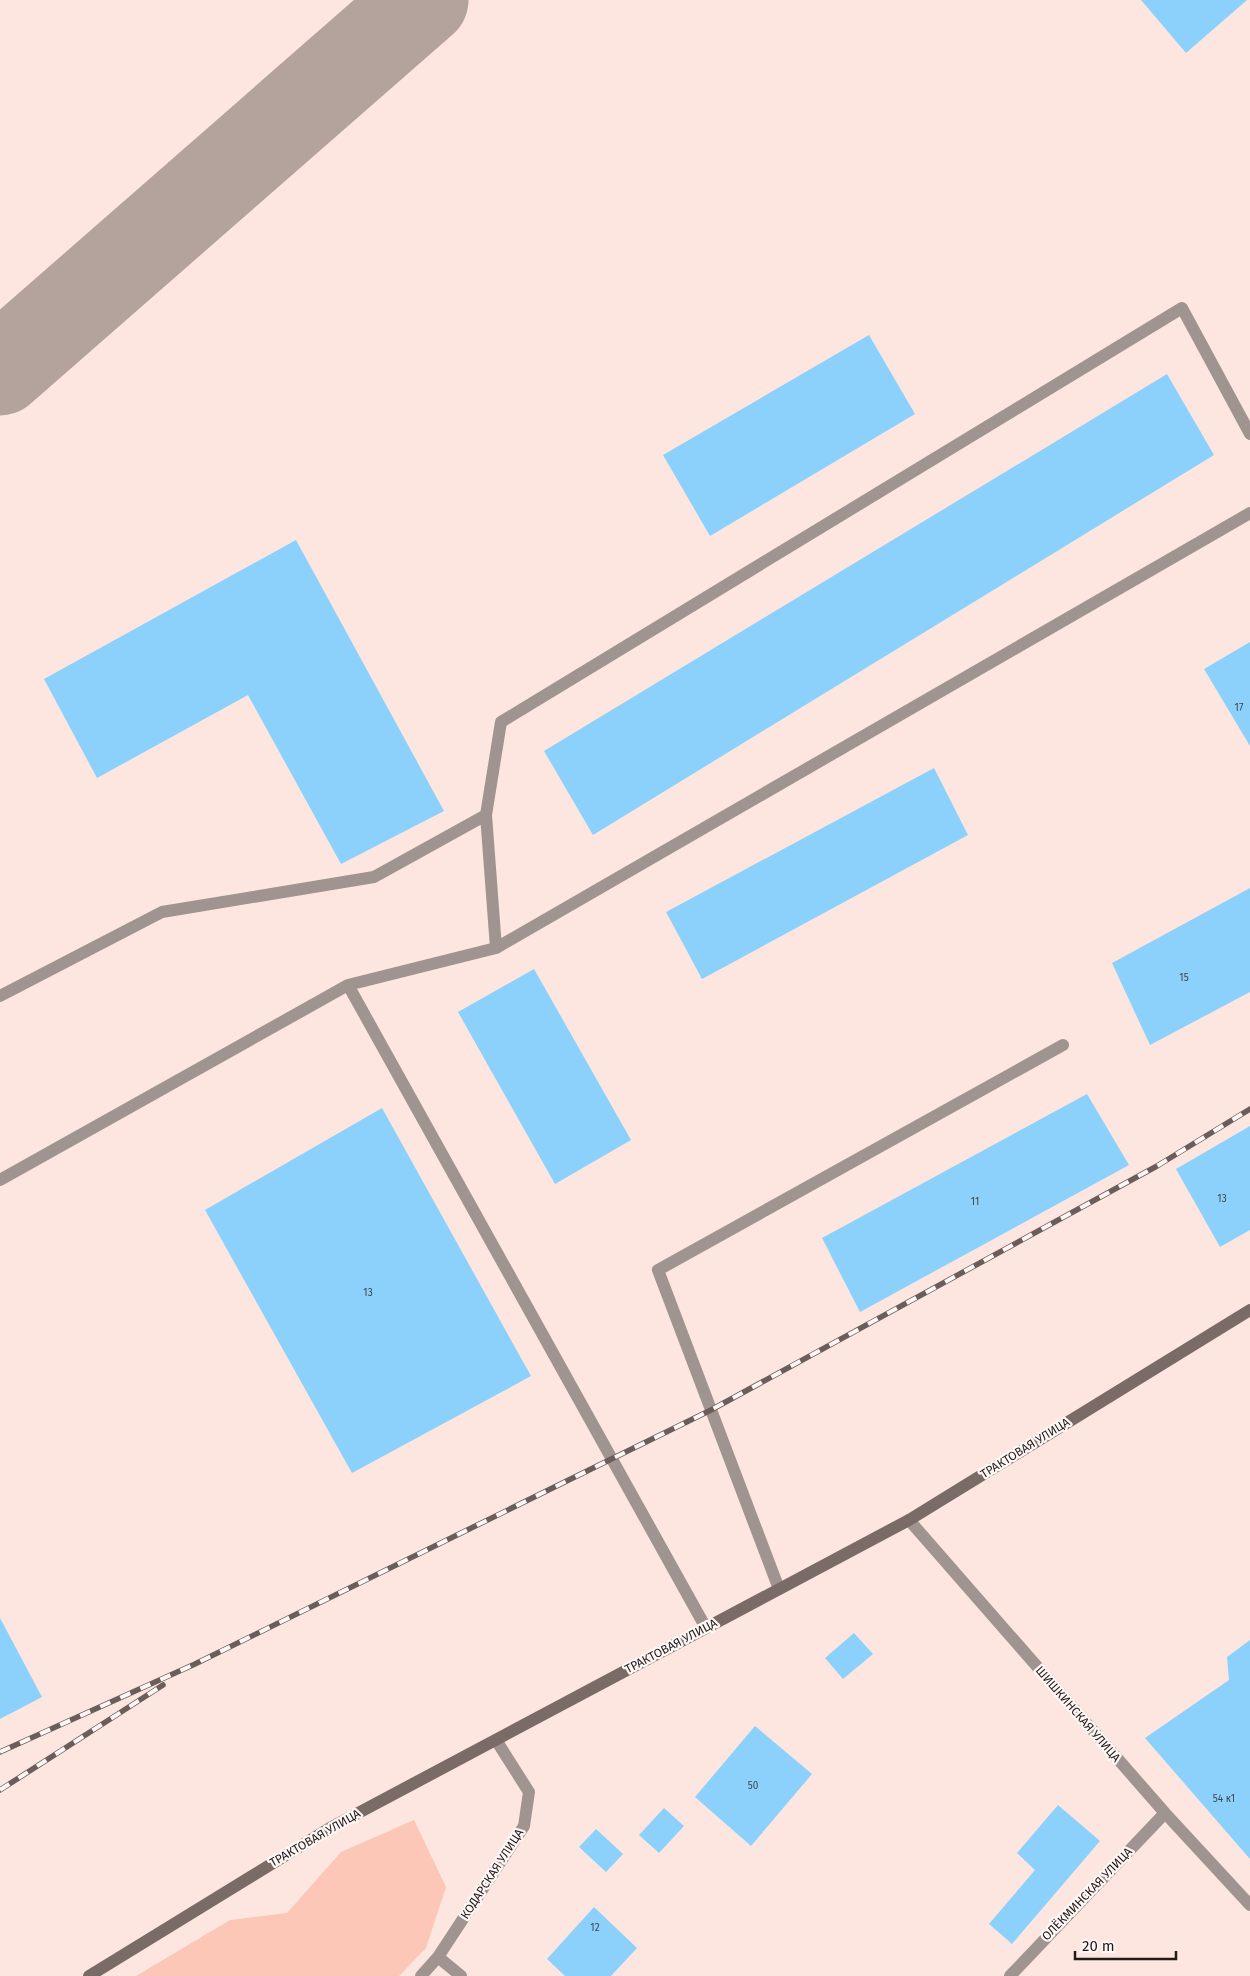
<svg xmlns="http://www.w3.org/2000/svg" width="1250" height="1976" font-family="'Fira Sans',sans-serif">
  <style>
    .green { fill: #fcc7b7 }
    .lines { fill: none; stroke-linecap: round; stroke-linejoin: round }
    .taxiway { stroke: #b4a29c; stroke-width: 91 }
    .building { fill: #8cd1fc }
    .lane { stroke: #a09491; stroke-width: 12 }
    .street { stroke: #a09491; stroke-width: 12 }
    .secondary { stroke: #7b6b66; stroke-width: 12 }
    .rail-casing { stroke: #6b5d5a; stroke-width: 5.5 }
    .rail { stroke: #fdf7f5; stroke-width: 4; stroke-dasharray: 11; stroke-linecap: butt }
    .labels { text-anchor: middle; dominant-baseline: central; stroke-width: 4.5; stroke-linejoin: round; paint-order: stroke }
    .number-label { font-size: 10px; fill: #3e4851 }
    .street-label { font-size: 12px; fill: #241a18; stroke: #fdf7f5 }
  </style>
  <rect width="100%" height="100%" fill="#fce6df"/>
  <path class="green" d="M414,1820l32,67 -20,61 -27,28h-263l94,-56 57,-7 54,-61z"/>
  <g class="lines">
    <path class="taxiway" d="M0,370l423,-370"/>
  </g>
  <path class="building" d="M1141,0h106l-61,53z
    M869,335l46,79 -205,122 -47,-81z
    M1167,374l47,81 -621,380 -49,-84z
    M296,540l148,271 -103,53 -93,-169 -151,83 -53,-99z
    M1250,642v104l-46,-77z
    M934,768l34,67 -266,144 -36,-67z
    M1250,888v104l-100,53 -38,-82z
    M534,969l97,171 -76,44 -97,-172z
    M1087,1094l42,71 -269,147 -38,-74z
    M382,1108l149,268 -179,97 -147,-263z
    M1250,1126v104l-30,17 -44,-78z
    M0,1618l42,79 -42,22z
    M854,1633l19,21 -30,25 -18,-21z
    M1250,1640v219l-105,-121 84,-58 -2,-23z
    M755,1726l57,48 -61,72 -56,-49z
    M1058,1805l42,36 -88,103 -23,-20 46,-54 -18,-17z
    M664,1808l20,18 -25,27 -20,-18z
    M596,1829l27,25 -17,18 -27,-25z
    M594,1907l43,41 -26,28h-46l-18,-17z"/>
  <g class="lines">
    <path class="lane" d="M496,948l-10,-133 15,-93 681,-414 68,126
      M348,985l358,643
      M0,996l162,-84 212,-35 112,-62
      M0,1180l348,-195 148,-37 754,-435
      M779,1589l-121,-319 405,-225"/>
    <path class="street" d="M909,1520l256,293 85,92
      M438,1957l23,19
      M421,1976l17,-19 86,-131 5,-34 -33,-52
      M1010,1976l155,-163"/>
    <path class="secondary" d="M89,1976l241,-148 579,-308 341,-210"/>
    <g class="rail-casing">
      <path id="rail" d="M0,1752l195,-88 516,-254 446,-244 93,-57
        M0,1790l163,-105"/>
    </g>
    <use href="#rail" class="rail"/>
  </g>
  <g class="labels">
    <g class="number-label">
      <text x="1239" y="708">17</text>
      <text x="1184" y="978">15</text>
      <text x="1222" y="1199">13</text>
      <text x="975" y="1202">11</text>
      <text x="368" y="1293">13</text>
      <text x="753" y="1786">50</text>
      <text x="1224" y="1799">54 к1</text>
      <text x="595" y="1928">12</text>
    </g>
    <g class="street-label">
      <text transform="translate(1025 1448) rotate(-32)">ТРАКТОВАЯ УЛИЦА</text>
      <text transform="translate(671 1646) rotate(-28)">ТРАКТОВАЯ УЛИЦА</text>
      <text transform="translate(1078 1714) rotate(49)">ШИШКИНСКАЯ УЛИЦА</text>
      <text transform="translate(315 1838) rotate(-30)">ТРАКТОВАЯ УЛИЦА</text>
      <text transform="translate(492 1874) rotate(-57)">КОДАРСКАЯ УЛИЦА</text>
      <text transform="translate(1087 1894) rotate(-46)">ОЛЁКМИНСКАЯ УЛИЦА</text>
    </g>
  </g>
  <path d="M1075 1951v8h101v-8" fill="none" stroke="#241a18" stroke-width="2.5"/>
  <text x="1082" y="1951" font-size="15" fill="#241a18" stroke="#fdf7f5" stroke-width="4" paint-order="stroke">20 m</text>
</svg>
